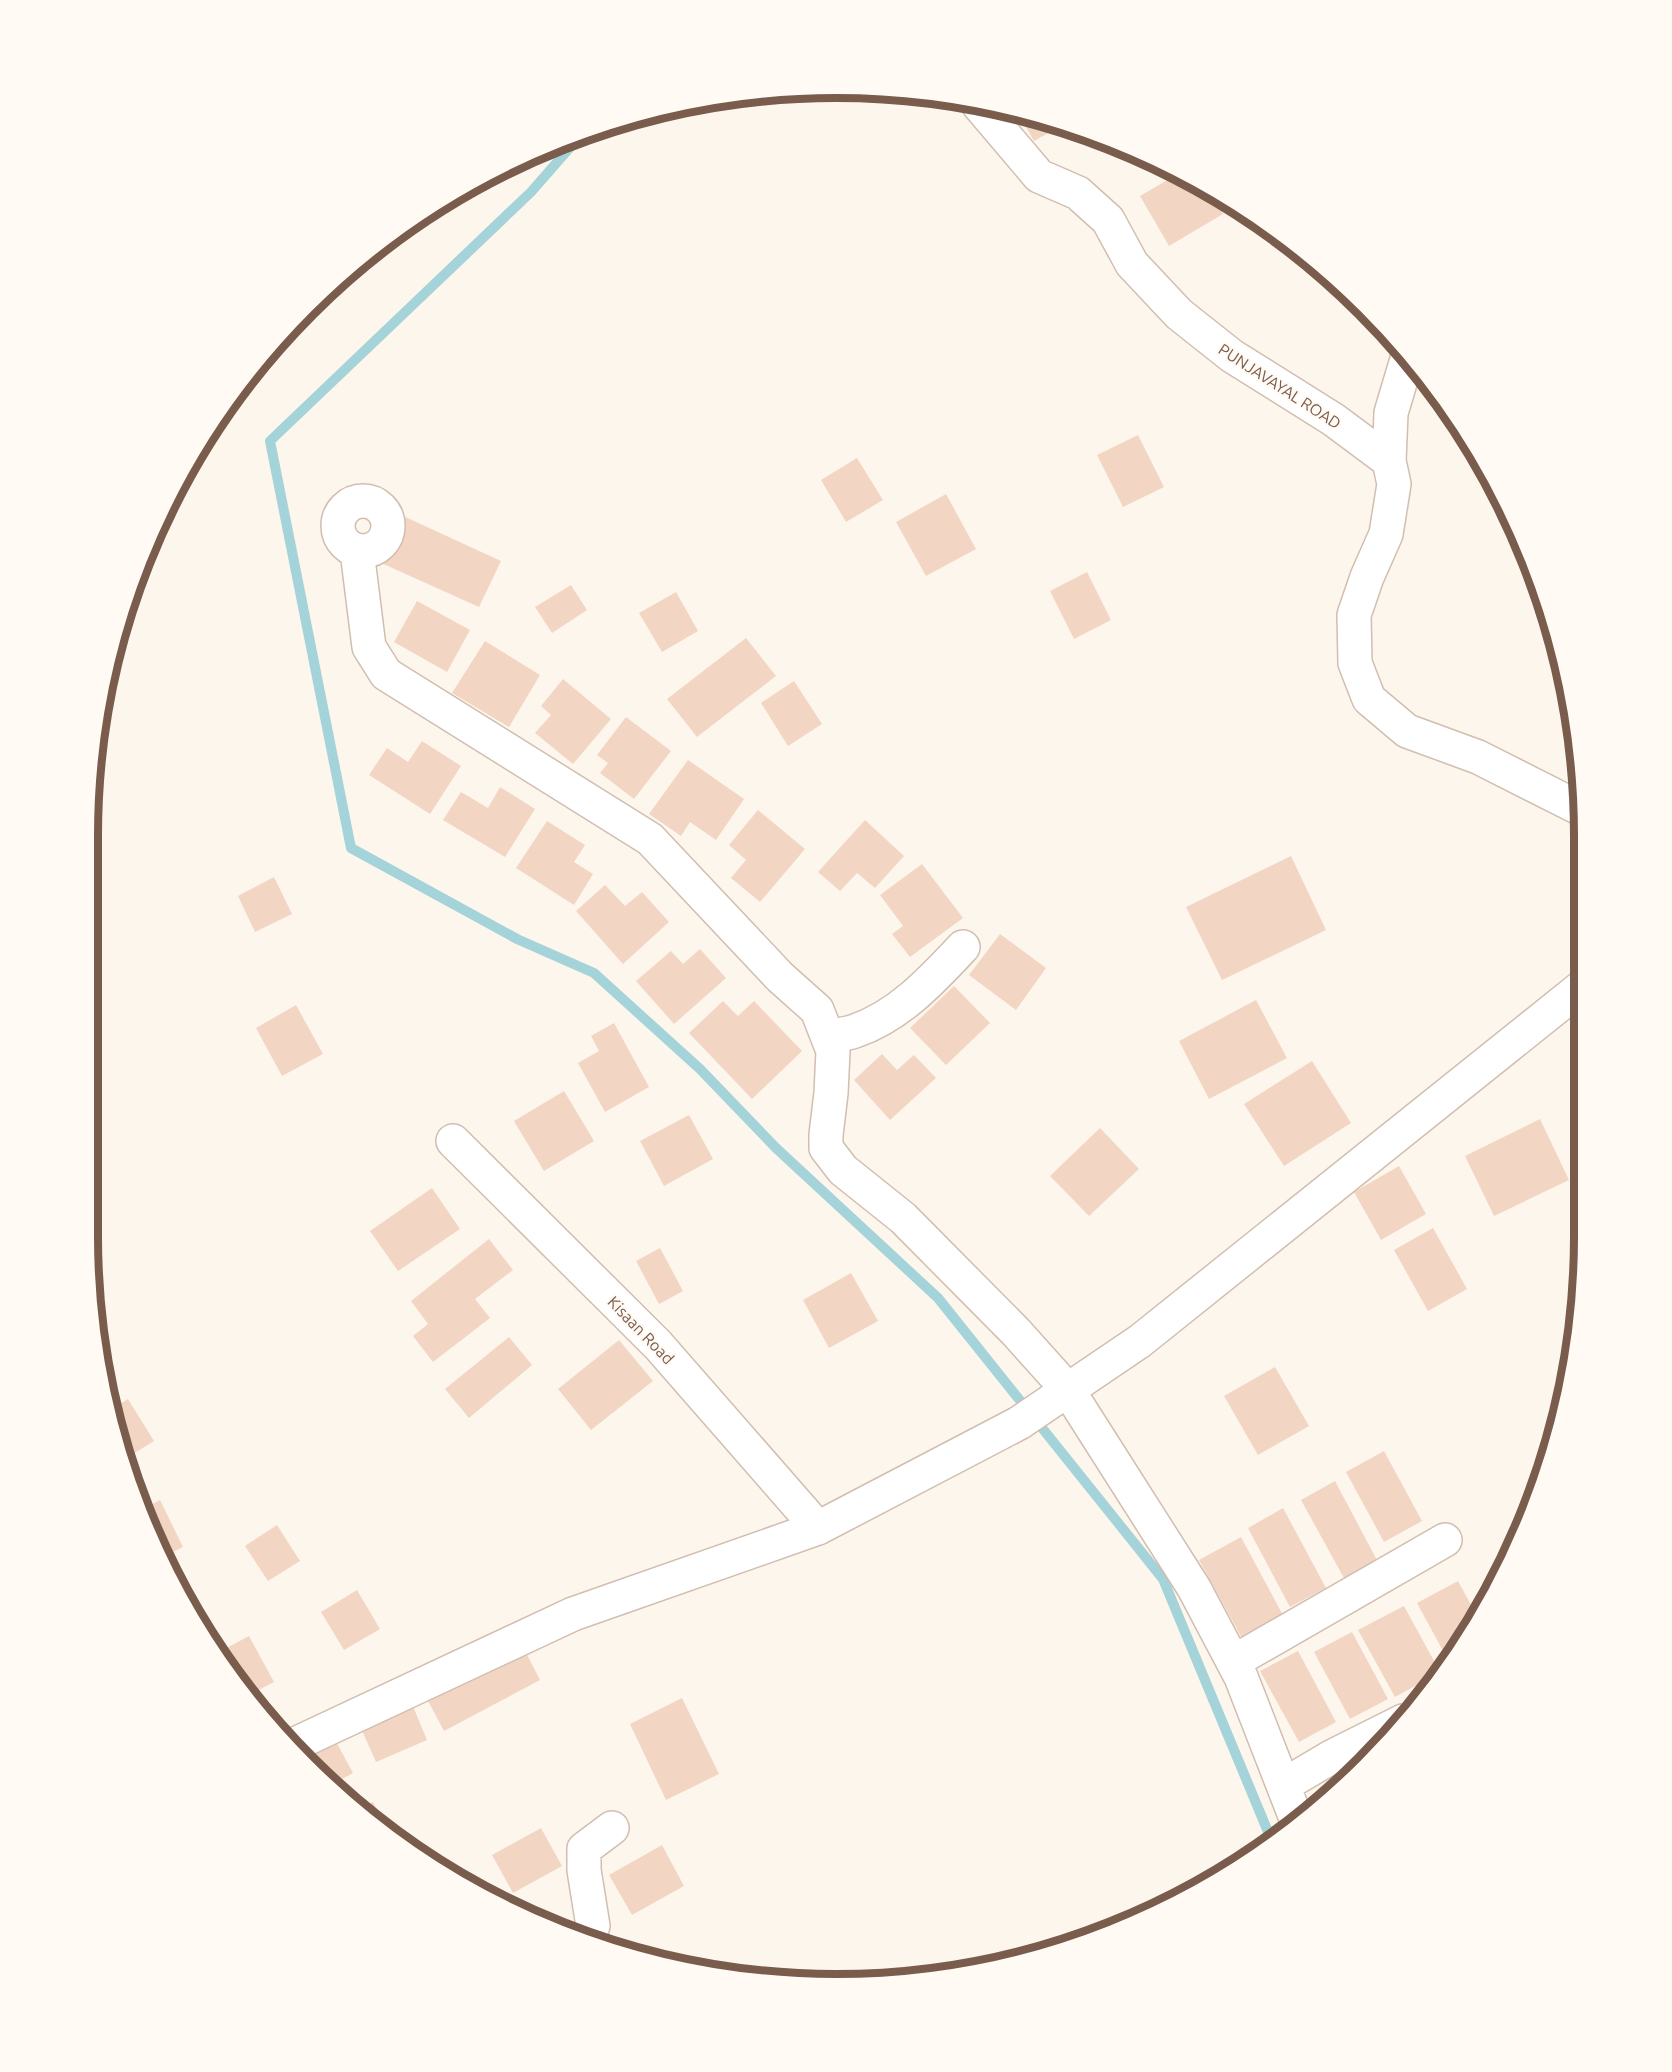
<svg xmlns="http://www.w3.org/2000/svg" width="1672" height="2072" font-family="Ubuntu,sans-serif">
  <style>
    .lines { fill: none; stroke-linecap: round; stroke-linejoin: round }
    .stream { stroke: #a5d3da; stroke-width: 10 }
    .building { fill: #f3d5c3 }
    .street-casing { stroke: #d1beb0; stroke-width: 36 }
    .street { stroke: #fff; stroke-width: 33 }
    .labels { text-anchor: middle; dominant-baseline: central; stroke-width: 4.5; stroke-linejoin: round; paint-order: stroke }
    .street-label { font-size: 16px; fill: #7a5c4d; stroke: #fffaf3 }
    .rim { fill: none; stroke: #7a5c4d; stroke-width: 8 }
  </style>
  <rect width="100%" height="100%" fill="#fdf6ec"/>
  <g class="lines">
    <path class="stream" d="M580,136l-49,56 -261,249 81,407 166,91 77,34 106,96 76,79 162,150 225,281 108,260"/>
  </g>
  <path class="building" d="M1018,113l40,9 3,4 -27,15z
    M1179,173l27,12 17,29 -54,32 -29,-50z
    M1138,435l26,52 -41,20 -26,-52z
    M857,458l26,42 -37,22 -25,-42z
    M946,494l30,55 -50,27 -30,-54z
    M401,515l100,46 -22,46 -100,-45z
    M1087,572l24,48 -37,19 -24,-48z
    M571,585l16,25 -35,23 -17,-26z
    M676,592l22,39 -36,21 -23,-39z
    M417,601l53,29 -23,42 -53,-30z
    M746,638l30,38 -79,61 -30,-38z
    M485,641l55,34 -31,52 -57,-34z
    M563,679l48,40 -38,45 -38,-31 16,-18 -10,-9z
    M794,681l28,43 -34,22 -27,-43z
    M626,717l45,34 -37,48 -34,-26 8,-10 -11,-8z
    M422,741l39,25 -31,48 -61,-39 18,-27 21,14z
    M688,760l56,39 -28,41 -26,-18 -9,14 -32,-22z
    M500,787l35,22 -30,48 -62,-37 18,-28 27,16z
    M758,810l47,39 -45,53 -29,-24 15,-18 -17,-15z
    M865,820l39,36 -29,32 -18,-15 -17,18 -22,-19z
    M547,821l38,24 -11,17 19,12 -19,31 -58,-37z
    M1291,856l35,74 -104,50 -36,-73z
    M922,864l41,54 -53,39 -18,-23 11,-8 -23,-31z
    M274,877l18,37 -37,18 -17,-36z
    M605,885l20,21 17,-14 27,30 -46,42 -47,-53z
    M1000,934l46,34 -30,42 -47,-35z
    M700,949l26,29 -52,46 -38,-43 35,-30 12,13z
    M954,986l36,37 -44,42 -36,-37z
    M1256,1000l31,58 -78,41 -30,-58z
    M723,1001l15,15 16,-15 48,50 -50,48 -63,-66z
    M296,1005l27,49 -41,22 -26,-48z
    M614,1023l35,64 -44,25 -27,-49 21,-12 -8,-15z
    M882,1054l15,16 17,-15 22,23 -46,42 -36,-40z
    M1312,1061l39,62 -67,43 -40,-62z
    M1583,1067v25l-10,-20z
    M564,1091l30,50 -50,30 -30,-50z
    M689,1115l24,44 -49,27 -24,-45z
    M1540,1119l29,61 -75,36 -29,-60z
    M1100,1128l39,41 -50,47 -39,-40z
    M1399,1166l27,48 -45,26 -27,-48z
    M432,1188l28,41 -62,42 -28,-40z
    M1433,1228l34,61 -39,22 -34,-61z
    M489,1239l24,31 -38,29 15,19 -57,44 -20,-26 15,-12 -17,-23z
    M660,1248l23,43 -24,13 -23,-43z
    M851,1273l27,48 -49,27 -26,-48z
    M509,1337l23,28 -63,53 -24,-29z
    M619,1340l34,41 -62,49 -33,-41z
    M1275,1367l34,59 -51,29 -34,-59z
    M128,1399l26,42 -29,18 -13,-29 -2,-20z
    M1384,1451l38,70 -38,21 -38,-70z
    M1335,1481l43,81 -33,18 -44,-80z
    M160,1500l23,47 -18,9 -20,-48z
    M1283,1508l43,80 -36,19 -42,-79z
    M277,1525l23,36 -32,20 -23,-35z
    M1241,1537l44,82 -41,23 -45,-82z
    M1458,1581l19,35 -28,46 -32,-59z
    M357,1590l23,39 -36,21 -23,-38z
    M1404,1606l36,66 -45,25 -37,-67z
    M1352,1632l36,67 -38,20 -36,-67z
    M249,1636l25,46 -23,12 -32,-42z
    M523,1647l17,33 -96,51 -17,-32z
    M1298,1651l38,71 -37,20 -39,-71z
    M682,1698l37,76 -53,26 -36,-76z
    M412,1704l15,36 -51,22 -16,-36z
    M332,1734l21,39 -22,12 -25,-20 -9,-11z
    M1367,1759l-31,34 -7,-12z
    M373,1802l13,25 -24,-19z
    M541,1828l21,38 -49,27 -21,-38z
    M662,1845l22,41 -52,29 -23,-40z
    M641,1951l6,9 -14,-4z"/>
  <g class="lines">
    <g class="street-casing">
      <path id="street" d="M978,104l61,72 39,17 30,27 24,44 47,50 53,42 102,64 55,41
        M1408,356l-17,57 -2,48 5,23 -8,50 -19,43 -13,38 1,48 14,36 38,32 71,26 105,53
        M338 526a25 25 0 1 1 50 0a25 25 0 1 1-50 0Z
        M357,551l12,96 17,27 264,165 130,138 37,33 16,41 -2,42 -5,42v13l17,22 60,48 113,114 52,58 126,198 47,89 56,144
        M827,1036c9,-1 20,-2 28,-5 44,-15 77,-51 108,-84
        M453,1141l205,204 160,183
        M1233,1662l212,-122
        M291,1746l282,-132 245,-86 201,-105 121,-82 443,-355
        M1284,1785l49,-29 70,-35
        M588,1937l5,-11 -9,-56v-21l28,-21"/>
    </g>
    <use href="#street" class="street"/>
  </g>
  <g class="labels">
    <g class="street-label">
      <text transform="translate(1280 386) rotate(33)">PUNJAVAYAL ROAD</text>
      <text transform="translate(641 1330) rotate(46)">Kisaan Road</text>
    </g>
  </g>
  <path d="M0 0H1672V2072H0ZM836 98H836A738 738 0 0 1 1574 836V1236A738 738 0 0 1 836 1974H836A738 738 0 0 1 98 1236V836A738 738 0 0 1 836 98Z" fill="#fffaf3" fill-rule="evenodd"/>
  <path class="rim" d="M836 98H836A738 738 0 0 1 1574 836V1236A738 738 0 0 1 836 1974H836A738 738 0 0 1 98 1236V836A738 738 0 0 1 836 98Z"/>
</svg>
